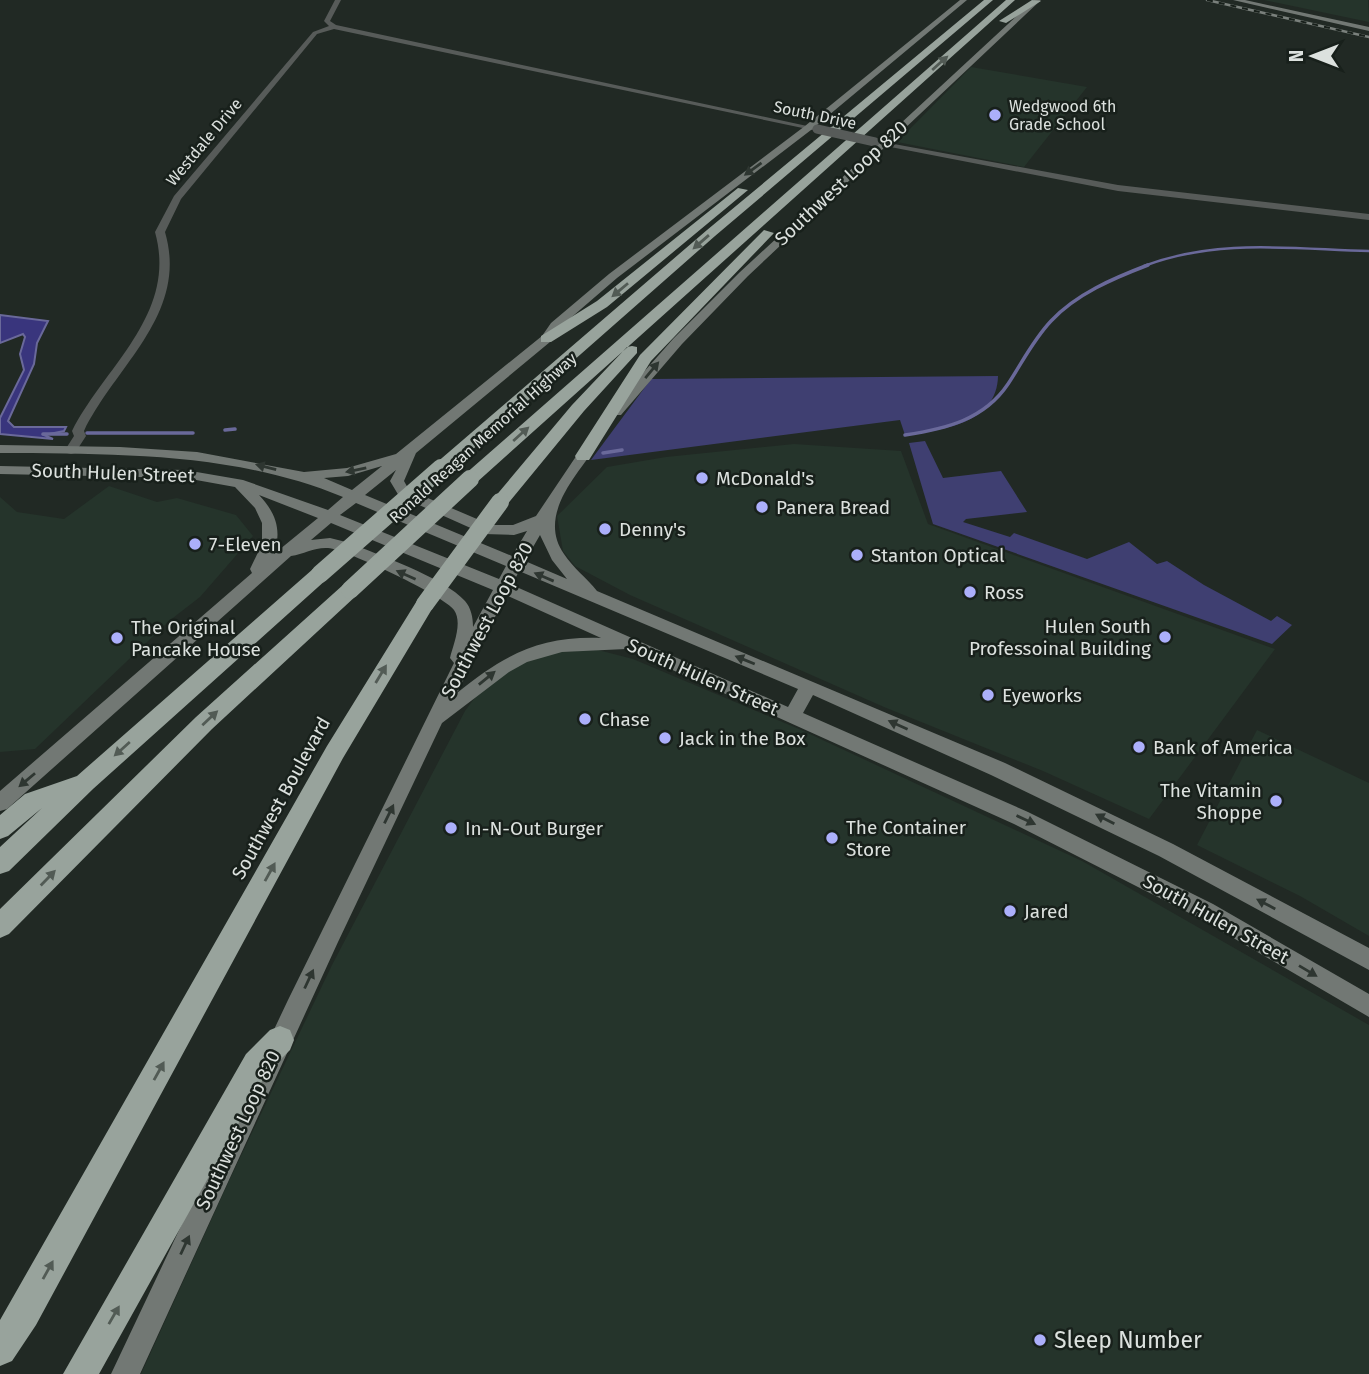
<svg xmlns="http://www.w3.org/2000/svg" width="1369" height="1374" font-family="'Fira Sans',sans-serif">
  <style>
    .built { fill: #25342b }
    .green { fill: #3f3f71 }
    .water { fill: #39357d; stroke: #6a699a; stroke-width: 2 }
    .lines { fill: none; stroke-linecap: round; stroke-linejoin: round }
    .stream-far1 { stroke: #6a699a; stroke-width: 2.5 }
    .stream { stroke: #6a699a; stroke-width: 3.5 }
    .tertiary { fill: #575b59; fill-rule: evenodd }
    .secondary { fill: #727874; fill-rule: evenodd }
    .motorway { fill: #98a39c; fill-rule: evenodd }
    .rail-casing { stroke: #7a807c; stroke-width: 2.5 }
    .rail { stroke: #18201b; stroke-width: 2; stroke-dasharray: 6; stroke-linecap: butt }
    .tertiary-bridge { stroke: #575b59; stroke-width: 9 }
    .motorway-bridge { stroke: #98a39c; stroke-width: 18 }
    .oneway { fill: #525b55 }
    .oneway2 { fill: #2e3631 }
    .poi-dot { fill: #acaffb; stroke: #18201b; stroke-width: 2.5 }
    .labels { text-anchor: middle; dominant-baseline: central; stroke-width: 5; stroke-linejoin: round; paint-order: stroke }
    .far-poi-label { font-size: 16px; fill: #dce1de; stroke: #18201b; text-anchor: start }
    .far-street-label { font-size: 16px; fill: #dce1de; stroke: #18201b }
    .street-label { font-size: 19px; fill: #dce1de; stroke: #18201b }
    .poi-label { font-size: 19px; fill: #dce1de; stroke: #18201b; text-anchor: start }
    .near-poi-label { font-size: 23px; fill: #dce1de; stroke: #18201b; text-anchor: start }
  </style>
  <rect width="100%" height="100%" fill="#212924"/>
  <path class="built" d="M1264,0h104l1,22z
    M971,67l116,20 -63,80 -127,-25z
    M794,444l107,7 27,73 347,125 -126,170 -106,-48 -159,-64 -254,-112 -55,-29 -12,-15 -6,-35 50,-49 59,-10z
    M109,486l48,16 20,-4 59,17 17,21 -53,61 -31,24 -134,128 -35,3v-255l17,15 47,7z
    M598,650l35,9 166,70 283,132 287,164v349h-1228l87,-191 104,-218 133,-254 11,-15 41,-31 39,-13z
    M1257,730l112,53v153l-69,-40 -103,-51z"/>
  <path class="green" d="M998,376c-1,48 -56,54 -93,59l-5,-15 -309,40 60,-81z
    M925,441l18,37 58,-7 26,41 -61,7 -3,3 47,15 4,-4 73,26 42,-17 28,22 10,-3 37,24 67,36 6,-5 15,9 -20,19 -339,-120 -24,-81z"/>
  <path class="water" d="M0,315l48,6 -11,22 -3,21 -26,57 6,6h52l-2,4 -20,4 9,4 -53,-5v-16l24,-48 -4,-16 5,-17 -2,-3 -23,9z"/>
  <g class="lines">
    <path class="stream-far1" d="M1144,266c74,-28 148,-17 225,-15"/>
    <path class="stream" d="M225,430l10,-1
      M87,433h106
      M43,434h24
      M905,435c40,-6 79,-15 103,-51 14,-21 25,-44 43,-63 25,-27 63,-43 97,-56
      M603,453l19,-3"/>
    <path class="tertiary" d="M335,0h6l-11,21 6,4 485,104 -4,2 -483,-102 -17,5 -136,165 -16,33c24,82 -49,133 -81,199l2,5 -11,17 -4,1 -4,-1 -2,-3 9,-14 -2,-5c33,-65 106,-117 83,-199l19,-36 139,-164 16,-6 -5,-5z
      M872,140l246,45 251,29v6l-251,-29 -243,-47z"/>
    <path class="secondary" d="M960,0h7l-156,130 -194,148 -58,50 -9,14 -134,111 -12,28 5,9 82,35h22l23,-9 51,-76h10l2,3c-22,32 -62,72 -35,111 9,14 23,24 33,37l408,172 168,81 196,104v22l-210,-114 -168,-81 -178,-80 -10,18 225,99 185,92 156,90v23l-170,-99 -185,-94 -388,-175 -64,3 -35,10 -18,10 -67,51 -104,219 -198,432h-29l177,-374 166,-337 -4,-5c3,-13 13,-35 4,-48 -9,-14 -107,-60 -126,-62 -13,-1 -24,6 -37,8l-284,253 -7,2v-20l252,-218 -2,-4 12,-25v-21l-7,-15 -20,-21 -50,-9 -185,-4v-8l185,4 58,10 85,30 15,-13c-108,-45 -227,-43 -343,-44v-8l120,2 77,5 107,20 43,-4 49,-14 146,-118 9,-13 58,-49 196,-148zM382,466l-30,24 -28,-12 24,-2zM396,470l-6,11 9,15 85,38 30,1 13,-4 -15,25 -147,-61zM259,495l59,23 -44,36c8,-24 2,-41 -15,-59zM356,503l150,63 -7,13 -159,-64zM331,523l162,67 -20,37c0,-10 -2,-19 -8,-26 -20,-23 -90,-48 -119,-59l-16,-4 -19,2zM540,535l12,25 15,19 -42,-18zM519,571l279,118 -10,18 -276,-122zM506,595l95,43c-62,-2 -97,17 -144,55z
      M1034,0h7l-293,276 -66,68 -61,71h-10v-6l62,-70 67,-67z
      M1233,0h12l124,27v4z"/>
    <path class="motorway" d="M984,0h9l-278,236 -268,236h-12l-2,-4 2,-4 272,-234z
      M1006,0h9l-539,483h-12l-3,-4 3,-4z
      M1032,0l9,1 -35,22 -7,-2z
      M738,188l10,2 -141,117 -56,35h-10v-6l56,-35z
      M764,230l10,3 -123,128 -62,99h-12l-2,-4 65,-101z
      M632,346l5,1v6l-53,58 -78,95h-12l-3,-4 3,-4 78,-93 55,-58z
      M320,567l9,7 -2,5 -234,210 -84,82 -9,3v-27l42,-39 -34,28 -8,3v-24l25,-21 52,-18 236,-207z
      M350,583l7,2 3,5 -3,5 -145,134 -203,205 -9,4v-29l196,-192 147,-132z
      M425,597l10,7 -92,154 -307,567 -24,36 -12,5v-46l327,-574 91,-147z
      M280,1026l10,4 4,10 -4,10 -24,24 -167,300h-36l183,-320 24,-24z"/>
    <g class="rail-casing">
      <path id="rail" d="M1207,0l162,37"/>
    </g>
    <use href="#rail" class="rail"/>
    <path class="tertiary-bridge" d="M817,129l58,13"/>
    <path class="motorway-bridge" d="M320,574l121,-106
      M350,590l120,-111
      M425,604l75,-102"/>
  </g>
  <defs><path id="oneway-solid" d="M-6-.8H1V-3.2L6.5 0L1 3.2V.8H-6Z" transform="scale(1.75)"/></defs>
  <g class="oneway">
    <use href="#oneway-solid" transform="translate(940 63) rotate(-42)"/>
    <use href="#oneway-solid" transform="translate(701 242) rotate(139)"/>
    <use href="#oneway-solid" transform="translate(620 290) rotate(140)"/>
    <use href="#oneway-solid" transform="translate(521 434) rotate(-42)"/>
    <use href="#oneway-solid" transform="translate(381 674) rotate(-59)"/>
    <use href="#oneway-solid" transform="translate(210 718) rotate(-43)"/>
    <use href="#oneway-solid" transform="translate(122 749) rotate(138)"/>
    <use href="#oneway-solid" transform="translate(270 872) rotate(-61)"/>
    <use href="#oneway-solid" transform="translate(48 878) rotate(-46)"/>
    <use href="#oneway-solid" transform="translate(159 1071) rotate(-61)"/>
    <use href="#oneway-solid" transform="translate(48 1270) rotate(-61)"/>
    <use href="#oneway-solid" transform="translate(114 1315) rotate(-60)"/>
  </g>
  <g class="oneway2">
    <use href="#oneway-solid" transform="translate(753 169) rotate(144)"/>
    <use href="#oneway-solid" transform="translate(652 370) rotate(-50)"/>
    <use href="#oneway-solid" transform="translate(266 467) rotate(-166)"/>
    <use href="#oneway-solid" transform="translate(356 470) rotate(168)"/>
    <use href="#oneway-solid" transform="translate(406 575) rotate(-156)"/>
    <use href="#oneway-solid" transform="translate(544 577) rotate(-157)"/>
    <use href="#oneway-solid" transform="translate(745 660) rotate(-158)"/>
    <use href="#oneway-solid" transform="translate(487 678) rotate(-39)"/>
    <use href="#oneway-solid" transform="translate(898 725) rotate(-156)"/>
    <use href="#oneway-solid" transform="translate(27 780) rotate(140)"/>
    <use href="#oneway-solid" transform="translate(389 814) rotate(-64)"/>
    <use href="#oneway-solid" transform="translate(1105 819) rotate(-153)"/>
    <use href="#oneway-solid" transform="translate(1026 820) rotate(25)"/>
    <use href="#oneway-solid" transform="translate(1266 904) rotate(-152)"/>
    <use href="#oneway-solid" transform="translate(1308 971) rotate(31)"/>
    <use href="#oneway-solid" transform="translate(309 979) rotate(-65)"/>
    <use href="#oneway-solid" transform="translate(185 1245) rotate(-65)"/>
  </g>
  <g class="poi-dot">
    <circle cx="995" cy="115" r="7"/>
    <circle cx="702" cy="478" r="7"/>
    <circle cx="762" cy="507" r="7"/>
    <circle cx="605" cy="529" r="7"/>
    <circle cx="195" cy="544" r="7"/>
    <circle cx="857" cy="555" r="7"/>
    <circle cx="970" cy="592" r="7"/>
    <circle cx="1165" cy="637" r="7"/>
    <circle cx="117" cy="638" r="7"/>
    <circle cx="988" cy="695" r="7"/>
    <circle cx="585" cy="719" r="7"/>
    <circle cx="665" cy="738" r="7"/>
    <circle cx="1139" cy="747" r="7"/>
    <circle cx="1276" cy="801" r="7"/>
    <circle cx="451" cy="828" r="7"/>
    <circle cx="832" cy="838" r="7"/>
    <circle cx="1010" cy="911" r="7"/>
    <circle cx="1040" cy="1340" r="7"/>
  </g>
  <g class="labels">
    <g class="far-poi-label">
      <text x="1009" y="106">Wedgwood 6th<tspan x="1009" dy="18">Grade School</tspan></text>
    </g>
    <g class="far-street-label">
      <text transform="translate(815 115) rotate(12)">South Drive</text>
      <text transform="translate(204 142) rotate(-50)">Westdale Drive</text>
      <text transform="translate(483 438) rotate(-42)">Ronald Reagan Memorial Highway</text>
    </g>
    <g class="street-label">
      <text transform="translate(841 183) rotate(-43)">Southwest Loop 820</text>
      <text transform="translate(113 473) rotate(2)">South Hulen Street</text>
      <text transform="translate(487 620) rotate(-62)">Southwest Loop 820</text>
      <text transform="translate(703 677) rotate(24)">South Hulen Street</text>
      <text transform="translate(281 798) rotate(-61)">Southwest Boulevard</text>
      <text transform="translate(1216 919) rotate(29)">South Hulen Street</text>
      <text transform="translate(238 1130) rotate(-65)">Southwest Loop 820</text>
    </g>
    <g class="poi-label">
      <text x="716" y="478">McDonald's</text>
      <text x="776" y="507">Panera Bread</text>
      <text x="619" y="529">Denny's</text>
      <text x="209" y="544">7-Eleven</text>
      <text x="871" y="555">Stanton Optical</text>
      <text x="984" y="592">Ross</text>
      <text x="1151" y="626" text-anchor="end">Hulen South<tspan x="1151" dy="22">Professoinal Building</tspan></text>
      <text x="131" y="627">The Original<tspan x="131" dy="22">Pancake House</tspan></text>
      <text x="1002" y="695">Eyeworks</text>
      <text x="599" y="719">Chase</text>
      <text x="679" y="738">Jack in the Box</text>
      <text x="1153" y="747">Bank of America</text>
      <text x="1262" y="790" text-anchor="end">The Vitamin<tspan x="1262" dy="22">Shoppe</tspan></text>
      <text x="846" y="827">The Container<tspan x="846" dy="22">Store</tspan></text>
      <text x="465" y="828">In-N-Out Burger</text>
      <text x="1024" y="911">Jared</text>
    </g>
    <g class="near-poi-label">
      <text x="1054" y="1340">Sleep Number</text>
    </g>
  </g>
  <g transform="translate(1313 56) rotate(270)" stroke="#18201b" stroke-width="5" paint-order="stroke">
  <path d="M0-5L12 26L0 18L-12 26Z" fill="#dce1de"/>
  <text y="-10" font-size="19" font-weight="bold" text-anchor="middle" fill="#dce1de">N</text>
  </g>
</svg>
